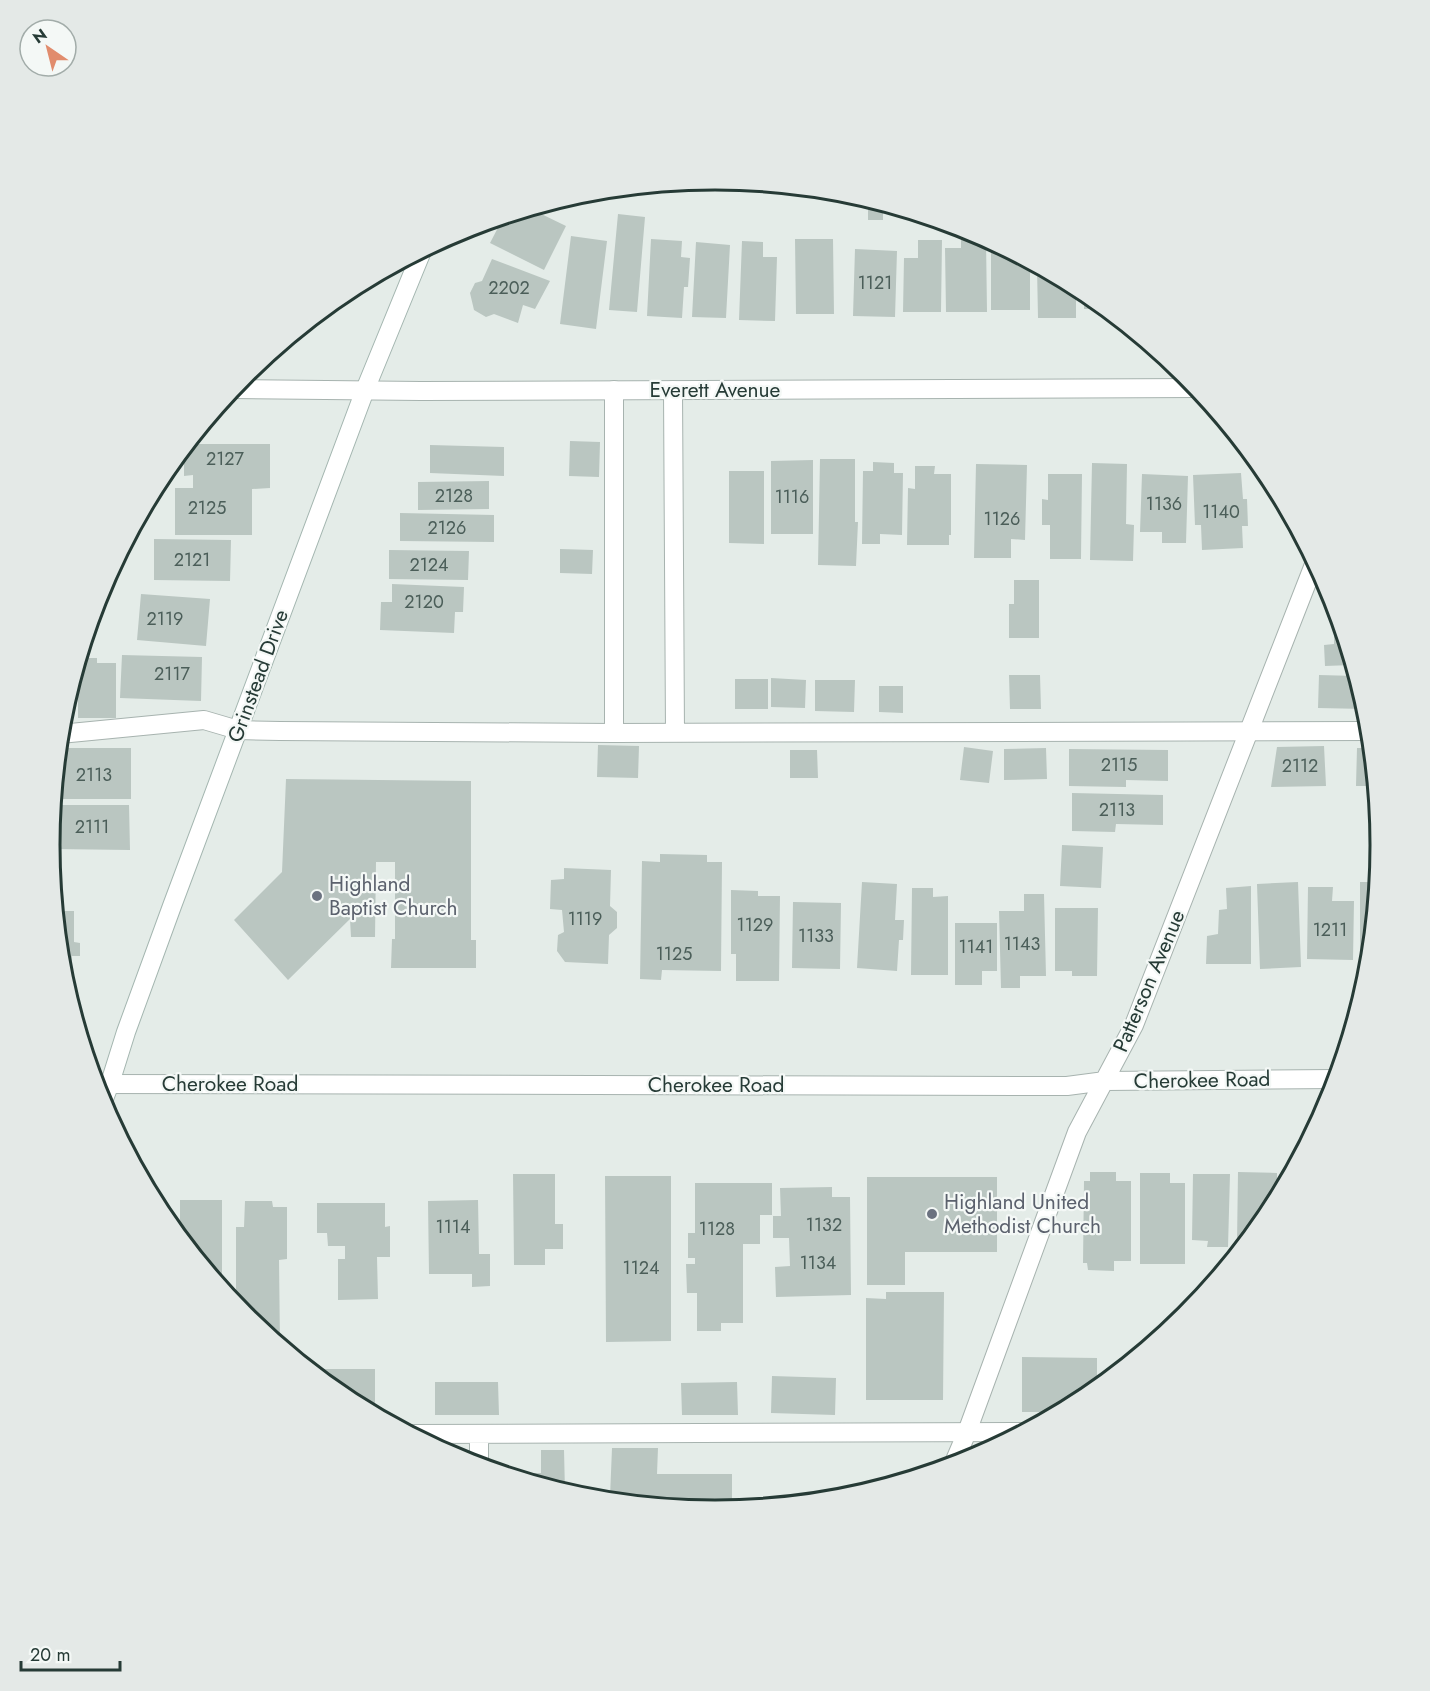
<svg xmlns="http://www.w3.org/2000/svg" width="1430" height="1691" font-family="Jost,sans-serif">
  <style>
    .building { fill: #bac6c1 }
    .lines { fill: none; stroke-linecap: round; stroke-linejoin: round }
    .lane-casing { stroke: #a7b3af; stroke-width: 20 }
    .street-casing { stroke: #a7b3af; stroke-width: 20 }
    .secondary-casing { stroke: #a4b6b0; stroke-width: 20 }
    .lane { stroke: #fff; stroke-width: 18 }
    .street { stroke: #fff; stroke-width: 18 }
    .secondary { stroke: #fff; stroke-width: 18 }
    .worship-dot { fill: #6b7280; stroke: #f4f8f6; stroke-width: 2 }
    .labels { text-anchor: middle; dominant-baseline: central; stroke-width: 4.5; stroke-linejoin: round; paint-order: stroke }
    .number-label { font-size: 18px; fill: #4b5e59 }
    .street-label { font-size: 21px; fill: #263b36; stroke: #f4f8f6 }
    .worship-label { font-size: 21px; fill: #5b616d; stroke: #f4f8f6; text-anchor: start }
    .rim { fill: none; stroke: #263b36; stroke-width: 3 }
  </style>
  <rect width="100%" height="100%" fill="#e4ece8"/>
  <path class="building" d="M868,201l15,3v16h-15z
    M531,209l35,17 -22,44 -54,-27 13,-25z
    M618,214l27,3 -8,95 -28,-2z
    M571,236l36,5 -11,88 -36,-5z
    M961,236h18l7,3 1,73h-41l-1,-64h16z
    M651,239l31,2 -1,16 9,1 -2,29h-4l-2,31 -35,-2z
    M795,239h38l1,75h-38z
    M918,240h24l-1,72h-38l1,-54h14z
    M742,241l21,1v15h14l-2,64 -36,-1z
    M696,242l34,3 -4,73 -34,-1z
    M991,242l39,21v47h-39z
    M855,249l42,2 -2,66 -42,-1z
    M492,259l58,22 -15,28 -12,-4 -5,18 -24,-9 -8,3 -12,-7 -4,-17 5,-10 7,-2z
    M1037,267l39,20v31h-38z
    M362,283l-5,13 -10,-5 12,-6z
    M1084,292h1l21,17h-22z
    M570,441l30,1 -1,35 -30,-1z
    M188,444h82v44l-18,1v46h-77v-47h18v-13l-9,1v-27z
    M430,445l74,2v29l-74,-3z
    M820,459h35v63h3l-2,44 -38,-1z
    M813,460v74h-42v-73z
    M873,462l21,1v10h9l-1,62 -22,-1v10h-18l1,-73h10z
    M1092,463l35,1 -1,60 8,1 -1,36 -43,-1z
    M976,464l51,1 -2,75 -14,-1v19h-37z
    M915,466h20l-1,8h17v61h-2v10h-42l1,-57 7,1z
    M729,471h35v73l-35,-1z
    M1241,473l2,26h4l1,27h-6l1,22 -41,2 -1,-25h-6l-2,-50z
    M1048,474h34l-1,85h-31v-34h-8v-26l6,1z
    M1142,474l46,2 -2,67h-24v-11h-22z
    M489,481v28l-71,1v-28z
    M400,513l94,2v27l-94,-1z
    M154,539l77,1 -1,41 -76,-1z
    M560,549l33,1 -1,24 -32,-1z
    M389,550l80,1 -1,29 -79,-1z
    M115,562l1,17h-10z
    M1014,580h25v58h-30v-34h5z
    M392,584l72,3 -1,25h-8l-1,21 -74,-3 1,-28h11z
    M141,594l69,5 -4,47 -69,-6z
    M1334,623h6l12,42 -27,1 -1,-21 10,-1z
    M122,655l80,2 -1,44 -81,-3z
    M80,658h17v5h19v55h-38v-54z
    M1009,675h31l1,34h-31z
    M1319,675l37,1 10,33 -48,-1z
    M771,678l35,2 -1,28 -34,-1z
    M735,679h33v30h-33z
    M815,680h40l-1,32 -39,-1z
    M879,686h24v27l-24,-1z
    M598,745l41,1 -1,32 -41,-1z
    M1324,746l2,40 -55,1 6,-40z
    M964,747l29,4 -4,32 -29,-3z
    M65,748h66v51h-68v-11h-8l3,-26h7z
    M1046,748l1,31 -43,1v-31z
    M1357,748h14l4,38h-19z
    M1069,749l99,1v31l-42,-1v7l-57,-1z
    M790,750h27l1,28h-28z
    M286,779l185,2v159h5v28h-85l1,-29h3v-77h-19l-1,75h-24l-1,-18 -62,61 -54,-60 48,-48z
    M1072,793l91,2v30l-47,-1 -1,8 -43,-1z
    M55,805h74l1,45 -76,-1z
    M1062,845l41,2 -2,41 -41,-2z
    M660,854l47,1v7h15l-1,109 -59,-1 -1,10 -21,-1 2,-118 18,1z
    M564,868l47,2 -1,36 7,6v16l-8,7 -1,29 -43,-2 -8,-11 1,-16 6,-3 -2,-22 -12,-1 1,-29 13,-1z
    M862,882l35,2 -2,36h9l-1,20h-4l-2,31 -40,-3z
    M1298,882l3,85 -41,2 -3,-85z
    M1360,882h17l-8,78h-9z
    M1251,886v78h-45l1,-28 11,-2 1,-24 8,-1 -1,-21z
    M1308,887h25l-1,14h22l-1,59 -46,-1z
    M912,888h21v9l15,-1v79h-37z
    M731,890l27,1v5h22l-1,85h-43v-27h-5z
    M54,894h9l1,17h10v31l6,1v13h-8l-2,39h-2l-6,-20z
    M1024,894h20l2,82h-26v12h-19l-2,-77h25z
    M793,902l48,1 -1,66 -48,-1z
    M1055,908h43l-1,68h-25v-5h-17z
    M955,923h42v48h-15v14h-27z
    M1090,1172h26v9h15v80h-17v10l-26,-1 -1,-7h-4l1,-82h6z
    M1238,1172l39,1v26l-9,17 -22,27h-9z
    M1140,1173h30v10h15v81h-45z
    M513,1174h42v50h8v25h-18v16h-31z
    M1193,1174h37l-2,73h-21l1,-6 -16,-1z
    M605,1176h66v165l-65,1z
    M867,1177h130v75h-92v33h-38z
    M695,1183h77v32h-12v29h-17v79h-22v8h-24v-38h-10l-1,-29h9v-6h-7v-25h7z
    M832,1187v10h18l1,98 -75,2 -1,-30 15,-1 -1,-28h-16v-22h8l-1,-28z
    M180,1200h42v89l-42,-52z
    M478,1200l1,54h11v32l-18,1v-13h-43l-1,-73z
    M245,1201h27l1,6h14v52l-8,1 1,85 -36,-29 -8,-10v-79h8z
    M317,1203h68v24l5,-1v31h-13l1,42 -40,1v-41h7v-13h-17l-1,-13h-10z
    M886,1292h58l-1,108h-77v-102l20,1z
    M1022,1357l75,1v17h17l-30,24 -25,13h-37z
    M318,1369h57v40h-10l-20,-10 -27,-22z
    M772,1376l64,2 -1,37 -64,-2z
    M435,1382h63l1,33h-64z
    M737,1382l1,33h-56l-1,-32z
    M612,1448h46l-1,26h75v35l-17,2 -130,-13v-1h25z
    M541,1450h23l1,42 -56,-17v-2h32z"/>
  <g class="lines">
    <g class="lane-casing">
      <path id="lane" d="M673,390l2,343
        M614,733v-343
        M60,734l144,-14 34,10 42,1 334,2 755,-2
        M411,1434l611,-2
        M479,1434v32"/>
    </g>
    <g class="street-casing">
      <path id="street" d="M233,389l188,2 775,-3
        M95,1084l972,2 38,-5 231,-2
        M953,1465l14,-33 110,-300 57,-107 181,-463"/>
    </g>
    <g class="secondary-casing">
      <path id="secondary" d="M102,1104l8,-21 16,-51 46,-126 193,-516 57,-139"/>
    </g>
    <use href="#lane" class="lane"/>
    <use href="#street" class="street"/>
    <use href="#secondary" class="secondary"/>
  </g>
  <g class="worship-dot">
    <circle cx="317" cy="896" r="6"/>
    <circle cx="932" cy="1214" r="6"/>
  </g>
  <g class="labels">
    <g class="number-label">
      <text x="875" y="283">1121</text>
      <text x="509" y="288">2202</text>
      <text x="225" y="459">2127</text>
      <text x="454" y="496">2128</text>
      <text x="792" y="497">1116</text>
      <text x="1164" y="504">1136</text>
      <text x="207" y="508">2125</text>
      <text x="1221" y="512">1140</text>
      <text x="1002" y="519">1126</text>
      <text x="447" y="528">2126</text>
      <text x="192" y="560">2121</text>
      <text x="429" y="565">2124</text>
      <text x="424" y="602">2120</text>
      <text x="165" y="619">2119</text>
      <text x="172" y="674">2117</text>
      <text x="1119" y="765">2115</text>
      <text x="1300" y="766">2112</text>
      <text x="94" y="775">2113</text>
      <text x="1117" y="810">2113</text>
      <text x="92" y="827">2111</text>
      <text x="585" y="919">1119</text>
      <text x="755" y="925">1129</text>
      <text x="1330" y="930">1211</text>
      <text x="816" y="936">1133</text>
      <text x="1022" y="944">1143</text>
      <text x="976" y="947">1141</text>
      <text x="674" y="954">1125</text>
      <text x="824" y="1225">1132</text>
      <text x="453" y="1227">1114</text>
      <text x="717" y="1229">1128</text>
      <text x="818" y="1263">1134</text>
      <text x="641" y="1268">1124</text>
    </g>
    <g class="street-label">
      <text x="715" y="390">Everett Avenue</text>
      <text transform="translate(258 676) rotate(-70)">Grinstead Drive</text>
      <text transform="translate(1149 981) rotate(-67)">Patterson Avenue</text>
      <text transform="translate(1202 1080) rotate(-1)">Cherokee Road</text>
      <text x="230" y="1084">Cherokee Road</text>
      <text x="716" y="1085">Cherokee Road</text>
    </g>
    <g class="worship-label">
      <text x="329" y="884">Highland<tspan x="329" dy="24">Baptist Church</tspan></text>
      <text x="944" y="1202">Highland United<tspan x="944" dy="24">Methodist Church</tspan></text>
    </g>
  </g>
  <path d="M0 0H1430V1691H0ZM60 845a655 655 0 1 1 1310 0a655 655 0 1 1-1310 0Z" fill="#e4e9e7" fill-rule="evenodd"/>
  <path class="rim" d="M60 845a655 655 0 1 1 1310 0a655 655 0 1 1-1310 0Z"/>
  <g transform="translate(48 48) rotate(325)"><circle r="28" fill="#f4f8f6" stroke="#a2aca9" stroke-width="1.5"/>
  <path d="M0-4.5L10 22L0 15L-10 22Z" fill="#e18c6d"/>
  <text y="-9" font-size="16" font-weight="bold" text-anchor="middle" fill="#263b36">N</text>
  </g>
  <path d="M21 1661v9h99v-9" fill="none" stroke="#263b36" stroke-width="3"/>
  <text x="30" y="1661" font-size="18" fill="#263b36" stroke="#f4f8f6" stroke-width="4.5" paint-order="stroke">20 m</text>
</svg>
